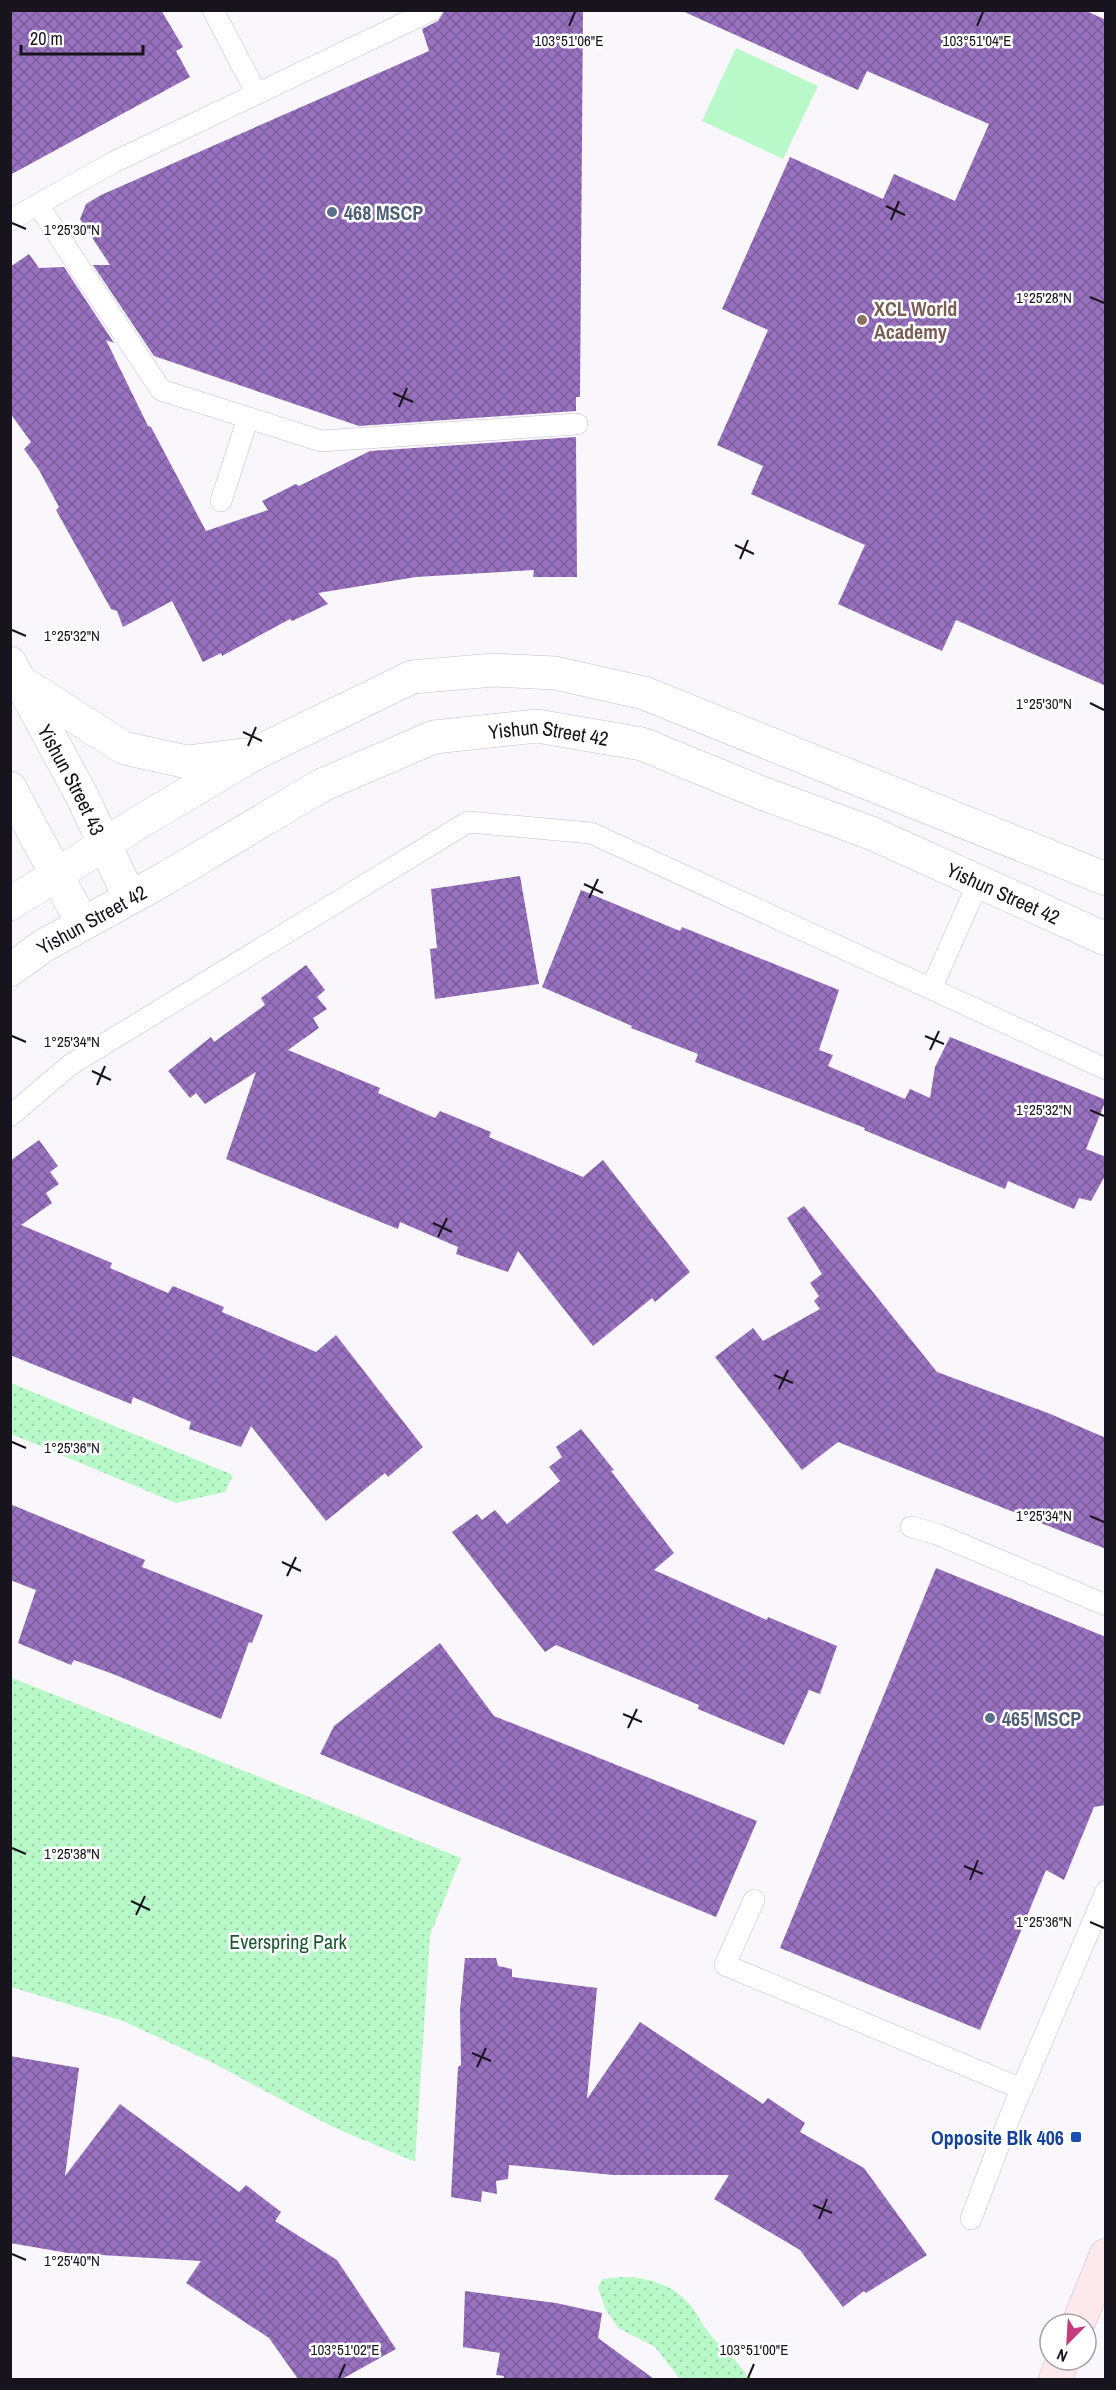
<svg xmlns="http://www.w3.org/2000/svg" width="1116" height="2390" font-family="'Archivo Narrow',sans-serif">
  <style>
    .park { fill: url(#park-dots) }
    .pitch { fill: #b9f8c8 }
    .building { fill: url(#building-cross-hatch) }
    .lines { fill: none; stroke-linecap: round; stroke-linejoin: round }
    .lane-casing { stroke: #c8bdd5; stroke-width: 22 }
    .street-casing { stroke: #c8bdd5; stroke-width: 34 }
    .secondary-casing { stroke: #c8bdd5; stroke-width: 34 }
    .lane { stroke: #fff; stroke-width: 21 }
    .street { stroke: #fff; stroke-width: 33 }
    .secondary { stroke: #fde8ec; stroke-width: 33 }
    .ticks { fill: none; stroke: #18141d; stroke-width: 2 }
    .service-dot { fill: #5c6f8a; stroke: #fff; stroke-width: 2 }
    .education-dot { fill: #8d6e63; stroke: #fff; stroke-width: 2 }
    .transit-dot { fill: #1a4fb4; stroke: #fff; stroke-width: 2 }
    .labels { text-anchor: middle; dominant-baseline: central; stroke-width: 5; stroke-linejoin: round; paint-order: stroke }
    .service-label { font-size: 20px; font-weight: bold; fill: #4e5e75; stroke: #fff; text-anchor: start }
    .education-label { font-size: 20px; font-weight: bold; fill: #785e54; stroke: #fff; text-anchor: start }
    .street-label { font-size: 20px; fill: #18141d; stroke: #fff }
    .park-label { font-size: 20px; fill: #1a5831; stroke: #fff }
    .transit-label { font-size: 20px; font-weight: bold; fill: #164399; stroke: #fff; text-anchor: end }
    .ticks-label { font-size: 15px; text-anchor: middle; fill: #18141d; stroke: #fff; stroke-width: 5; stroke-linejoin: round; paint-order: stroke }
  </style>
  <defs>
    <pattern id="park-dots" width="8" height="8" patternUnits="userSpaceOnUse" patternTransform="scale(1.5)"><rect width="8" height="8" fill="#b9f8c8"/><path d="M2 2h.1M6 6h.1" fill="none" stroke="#9ed4ab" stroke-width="1.8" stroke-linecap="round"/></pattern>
    <pattern id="building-cross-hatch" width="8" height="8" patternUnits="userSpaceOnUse" patternTransform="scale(1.5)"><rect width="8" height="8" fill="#9871bf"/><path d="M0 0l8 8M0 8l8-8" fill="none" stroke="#7b5c9b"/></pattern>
  </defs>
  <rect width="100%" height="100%" fill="#f9f7fc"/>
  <path class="park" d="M11,1383l222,92 -8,17 -49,11 -165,-69z
    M10,1677l451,181 -31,77 -15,227 -84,-36 -118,-63 -90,-42 -112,-34z
    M621,2277c27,0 52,7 70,29 7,8 10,17 16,24 13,18 31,29 42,49h-69l-25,-32 -37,-19 -13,-20 -7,-20 4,-9z"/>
  <path class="pitch" d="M736,48l82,38 -35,73 -81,-38z"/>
  <path class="building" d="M10,10h151l22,37 -7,4 14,26 -180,98z
    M445,10h138l-3,387h-4v14l-217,15 -205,-70 -61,-91h17l-30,-46 6,-15 15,-9 328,-144 -7,-22 16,-8z
    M680,10h404l22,10v666l-150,-66 -14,31 -104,-47 27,-59 -114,-51 12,-28 -46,-21 51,-115 -46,-21 68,-152 93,42 11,-25 61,27 34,-77 -122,-53 -9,19z
    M29,254l10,14 25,-1 50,76 -8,-3 42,86 3,1 55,104 62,-21 -6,-9 34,-17 3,2 71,-35 206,-14 1,140h-44l1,-7 -118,7 -98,16 10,11 -36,17 -2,-2 -68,37 -1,-3 -18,9 -31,-61 -49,26 -6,-16 -6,-2 -55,-99 3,-3 -20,-37 -15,-21 7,-7 -21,-29v-146z
    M520,876l19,108 -104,15 -5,-50 7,-1 -6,-59z
    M581,890l99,41 2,-4 157,63 -20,60 14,5 -5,11 77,33 5,-10 20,9 5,-31 15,-30 156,63 -20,49 20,8v17l-15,27 -12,-3 -5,11 -66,-28 -3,8 -141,-59 1,-2 -170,-66 3,-8 -67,-26 1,-2 -90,-39z
    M306,965l19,25 -8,7 10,12 -14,9 6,10 -31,22 92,38 -2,5 57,25 5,-7 51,21 -2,5 94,40 20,-17 87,112 -35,30 -3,-4 -59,48 -75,-95 -10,21 -52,-18 2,-7 -58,-25 -2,7 -172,-70 30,-87 -51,32 -9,-11 -6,5 -22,-27 43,-34 3,5 51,-37 -4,-7z
    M39,1140l19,26 -8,6 9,12 -13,9 6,10 -31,22 91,38 -2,5 58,25 5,-7 51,21 -2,5 94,40 20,-17 87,112 -35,30 -3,-4 -59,48 -75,-95 -10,21 -52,-18 2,-7 -58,-25 -2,7 -121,-49v-194z
    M804,1206l133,166 111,41 58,25v111l-268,-107 -36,28 -87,-113 38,-29 10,13 57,-32 -6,-8 5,-5 -9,-13 12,-9 -35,-56z
    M581,1429l33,41 -3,1 63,82 -20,17 113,50 1,-3 69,29 -17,48 -11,-4 -25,55 -86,-36 1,-4 -143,-60 -11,7 -93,-120 25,-18 5,6 13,-10 12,14 53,-43 -11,-14 13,-10 -6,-10z
    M10,1504l135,56 -3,7 121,48 -11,28 -3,-1 -28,77 -108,-45 -39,-14 -3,5 -53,-22 18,-53 -26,-10z
    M936,1568l170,69v168l-12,2 -30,73 -18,-10 -66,160 -200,-82z
    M440,1643l54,73 263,105 -41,96 -396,-163 14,-28z
    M465,1958h31l2,8 14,3v8l85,11 -10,111 53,-77 123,82 5,-6 37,25 -5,9 64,36 63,87 -61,38 -2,-2 -21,16 -43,-57 -86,-51 15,-24h-115l-105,-10 -1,14 -12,2 1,13 -15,-3 -1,11 -30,-5 7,-130 3,-2 -1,-55z
    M10,2056l69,12 -14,108 55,-72 119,88 7,-7 35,27 -6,9 62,39 59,89 -54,30h-44l-29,-41 -83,-55 15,-22 -133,-8 -58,-10z
    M465,2291l91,12 46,10 -4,25 56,41h-151l1,-3 -8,-1 4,-22 -37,-6z"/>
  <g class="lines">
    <g class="lane-casing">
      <path id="lane" d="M213,10l44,84
        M38,205l123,185 160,51 256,-17
        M10,220l104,-58 318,-152
        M221,501l27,-83
        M931,989l48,-108
        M10,1116l60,-51 398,-243 123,11 515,236
        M911,1527l26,7 169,71
        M754,1900l-29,65 297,124
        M971,2219l37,-98 98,-230"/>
    </g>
    <g class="street-casing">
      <g id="street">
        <path id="s1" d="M10,663l72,133 48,102"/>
        <path d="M21,682l103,66 63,14 55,-7"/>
        <path d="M10,788l73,136"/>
        <path d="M10,904l128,-81 118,-70 156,-76 82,-7 61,3 89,20 462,186"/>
        <path id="s2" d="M10,970l33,-24 123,-68 156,-93 112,-48 103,-11 105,18 117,48 112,41 235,106"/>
      </g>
    </g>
    <g class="secondary-casing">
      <path id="secondary" d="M1078,2324l28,-69
        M1055,2380l8,-20"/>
    </g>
    <use href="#lane" class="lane"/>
    <use href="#street" class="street"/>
    <use href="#secondary" class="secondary"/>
  </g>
  <path class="ticks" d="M569,26l6,-14M977,26l6,-14M886,206l19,9M891,220l8,-19M12,223l14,6M1090,297l14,6M393,393l20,9M399,407l8,-19M735,545l19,9M740,559l8,-19M12,630l14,6M1090,703l14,7M243,732l19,9M248,746l8,-19M584,884l19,9M589,898l9,-19M12,1036l14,6M925,1036l19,8M930,1050l9,-19M92,1071l19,9M97,1085l8,-19M1090,1110l14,6M433,1223l19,9M438,1237l9,-19M774,1375l19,8M779,1389l9,-19M12,1442l14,6M1090,1516l14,6M282,1562l19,9M287,1576l9,-19M623,1714l19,8M628,1728l9,-19M12,1848l14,6M964,1866l19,8M970,1880l8,-20M131,1901l19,9M136,1915l9,-19M1090,1922l14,6M472,2053l19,8M477,2067l9,-19M813,2205l19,8M819,2219l8,-20M12,2254l14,6M339,2378l6,-14M748,2378l6,-14"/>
  <g class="service-dot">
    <circle cx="332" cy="212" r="6"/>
    <circle cx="990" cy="1718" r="6"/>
  </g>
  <circle class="education-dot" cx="862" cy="320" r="6"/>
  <rect class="transit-dot" x="1070" y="2131" width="12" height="12" rx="3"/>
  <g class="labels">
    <g class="service-label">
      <text x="344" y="212">468 MSCP</text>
      <text x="1002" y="1718">465 MSCP</text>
    </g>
    <g class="education-label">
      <text x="874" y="308">XCL World<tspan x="874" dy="23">Academy</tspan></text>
    </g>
    <g class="street-label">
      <text stroke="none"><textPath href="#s2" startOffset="600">Yishun Street 42</textPath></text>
      <text stroke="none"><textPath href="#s1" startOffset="132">Yishun Street 43</textPath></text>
      <text stroke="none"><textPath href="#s2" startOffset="1086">Yishun Street 42</textPath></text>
      <text stroke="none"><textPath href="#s2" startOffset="96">Yishun Street 42</textPath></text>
    </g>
    <g class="park-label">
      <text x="288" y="1941">Everspring Park</text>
    </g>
    <g class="transit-label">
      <text x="1064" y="2137">Opposite Blk 406</text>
    </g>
  </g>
  <g class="ticks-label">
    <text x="569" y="46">103°51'06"E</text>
    <text x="977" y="46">103°51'04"E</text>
    <text x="72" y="235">1°25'30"N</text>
    <text x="1044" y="303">1°25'28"N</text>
    <text x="72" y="641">1°25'32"N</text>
    <text x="1044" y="709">1°25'30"N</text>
    <text x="72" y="1047">1°25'34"N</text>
    <text x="1044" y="1115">1°25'32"N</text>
    <text x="72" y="1453">1°25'36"N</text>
    <text x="1044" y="1521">1°25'34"N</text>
    <text x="72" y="1859">1°25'38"N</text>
    <text x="1044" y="1927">1°25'36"N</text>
    <text x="72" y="2266">1°25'40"N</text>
    <text x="345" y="2355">103°51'02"E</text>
    <text x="754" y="2355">103°51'00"E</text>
  </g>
  <rect width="1116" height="2390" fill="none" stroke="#18141d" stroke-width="24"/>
  <g transform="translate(1068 2342) rotate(204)"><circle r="28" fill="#ffffff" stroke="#a3a1a5" stroke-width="1.5"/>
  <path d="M0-4.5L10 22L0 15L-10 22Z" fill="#c43c7b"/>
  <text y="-9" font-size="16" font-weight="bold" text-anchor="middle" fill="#18141d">N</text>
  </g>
  <path d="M21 45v9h122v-9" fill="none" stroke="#18141d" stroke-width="3"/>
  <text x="30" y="45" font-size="18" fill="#18141d" stroke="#ffffff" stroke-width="4.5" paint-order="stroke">20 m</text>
</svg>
